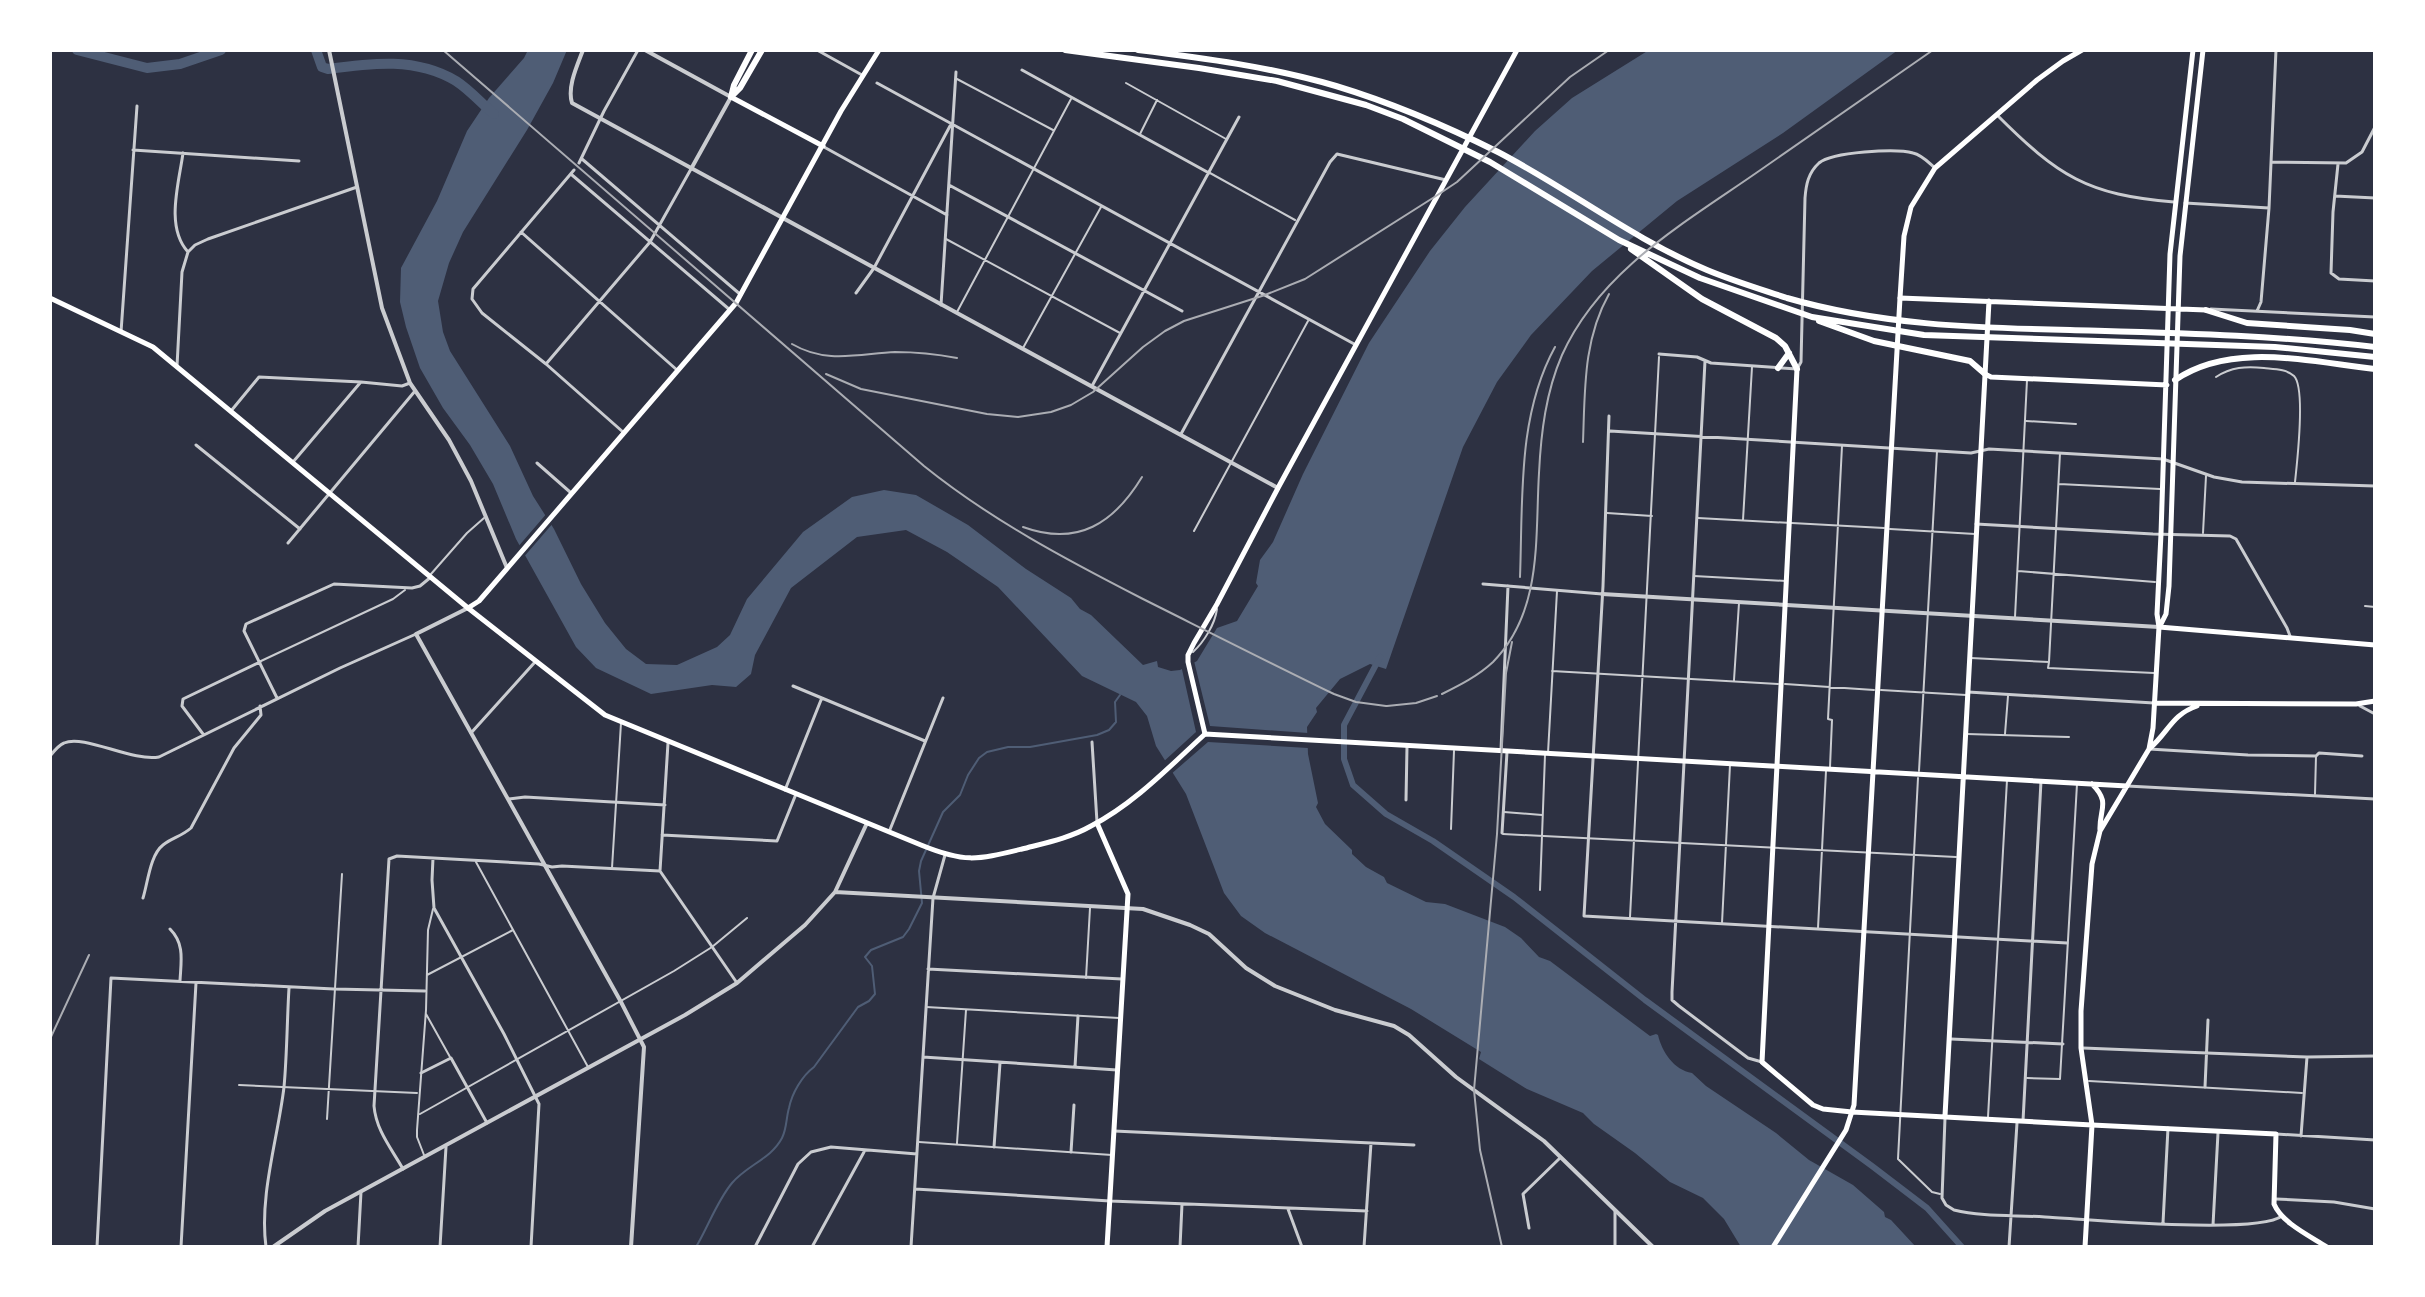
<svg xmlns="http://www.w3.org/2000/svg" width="2425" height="1297" font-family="Helvetica,sans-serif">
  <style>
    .water { fill: #4f5d75 }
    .pier { fill: #2d3142 }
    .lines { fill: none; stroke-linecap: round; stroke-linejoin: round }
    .stream { stroke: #4f5d75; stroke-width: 2 }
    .canal { stroke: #4f5d75; stroke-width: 6 }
    .river { stroke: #4f5d75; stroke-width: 10 }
    .service { stroke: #caccd0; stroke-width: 2 }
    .minor { stroke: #caccd0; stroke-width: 3 }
    .tertiary { stroke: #caccd0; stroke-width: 4 }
    .secondary { stroke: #fff; stroke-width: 5 }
    .primary { stroke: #fff; stroke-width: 5 }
    .motorway { stroke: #fff; stroke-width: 6 }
    .rail { stroke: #abadb3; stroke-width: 2 }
  </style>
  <rect width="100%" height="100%" fill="#2d3142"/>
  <path class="water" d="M528,50h39l-14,33 -26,47 -64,102 -14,31 -11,38 5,31 7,19 60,95 23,50 21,33 27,55 24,39 21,26 20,15 31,1 40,-18 13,-12 17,-36 56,-67 49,-35 32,-7 32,5 52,30 58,44 45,29 9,11 11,6 52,50 14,-4 1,6 13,4 9,-1 17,-9 20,-33 20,-7 21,-35 -2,-3 4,-23 13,-18 30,-68 66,-131 61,-92 35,-44 70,-76 37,-33 77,-48h249l-115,83 -106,68 -85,70 -61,64 -34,47 -34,65 -77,222 -16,-5 -30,15 -24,29 1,4 -10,15 1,27 10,49 -2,4 9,17 27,26v4l14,13 18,10 3,6 39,19 19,2 60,23 16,11 18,19 11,4 100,75 6,-2 2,1c4,17 16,35 34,38l14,13 70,47 33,27 44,25 31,27 1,5 6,3 25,27h-175l-17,-28 -21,-21 -33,-16 -35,-29 -41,-29 -11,-11 -56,-24 -48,-30 2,-7 -70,-43 -146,-76 -24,-17 -17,-23 -38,-99 -30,-48 -9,-30 -11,-14 -54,-26 -84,-89 -51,-35 -41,-22 -49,7 -66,51 -36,67 -4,19 -15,13 -24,-2 -61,9 -55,-26 -20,-21 -60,-108 -23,-55 -23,-39 -27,-37 -23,-40 -14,-41 -6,-25 1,-34 36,-67 30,-70 22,-33 35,-40z"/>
  <path class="pier" d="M548,512l6,10 -32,37 -5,-11z
    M1194,661l16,65 98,7v15l-100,-6 -38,33 -8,-12 34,-31 -15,-67z"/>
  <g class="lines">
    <path class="stream" d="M696,1247c12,-20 21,-46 36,-64 15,-18 39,-24 50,-45 5,-10 4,-20 7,-30 3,-15 13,-32 25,-41l44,-60 11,-6 6,-7 -3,-28 -7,-9 6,-7 32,-13 6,-8 13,-26 -3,-32 2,-10 22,-49 17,-17 8,-20 11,-17 8,-6 21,-5h22l67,-12 12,-5 7,-8 -1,-20 5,-7"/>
    <path class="canal" d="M1380,657l-36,68v34l9,26 33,29 47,27 81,56 131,103 227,166 55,42 35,39"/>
    <path class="river" d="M77,50l70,18 33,-4 41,-14
      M316,50l6,17 6,2c44,-6 88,-12 128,12 14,9 26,23 38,33"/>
    <path class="service" d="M957,79l96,51
      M1126,83l100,56
      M1140,134l17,-34
      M1210,173l85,47
      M946,239l174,94
      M957,312l114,-213
      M1023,348l78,-141
      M2216,377c15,-10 30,-11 48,-9 9,1 23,1 30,8 12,12 3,87 1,106
      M2026,421l50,3
      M2059,484l101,5
      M1607,513l45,3
      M1698,518l186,10
      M1743,520l9,-153
      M1890,529l85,5
      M1194,531l114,-210
      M2203,533l3,-57
      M2018,571l137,11
      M431,574l36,-41 17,-15
      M1694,576l92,5
      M2365,606l10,1
      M2015,617l12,-237
      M1193,652c11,-10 22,-28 24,-43
      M1971,658l78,4 -1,6 106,5
      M261,661l132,-62 12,-9
      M2049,662l11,-209
      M1552,671l226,13
      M1734,680l5,-77
      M1785,684l89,6
      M1881,690l85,5
      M1967,734l102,3
      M2005,734l3,-38
      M1548,753l9,-162
      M1830,767l2,-47 -4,-1 14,-273
      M1919,771l18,-320
      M1918,778l-20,381 34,33 8,2
      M2315,794l1,-38
      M1504,812l38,3
      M1451,829l3,-78
      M1503,834l453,23
      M476,862l112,205
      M612,868l9,-145
      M1540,890l5,-135
      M1630,917l29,-560
      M1722,923l8,-158
      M1818,928l8,-157
      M427,975l86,-45
      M1086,978l4,-70
      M926,1007l193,11
      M426,1014l24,43
      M2027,1078l33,1 17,-295
      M2089,1081l213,12
      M239,1085l178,8
      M420,1114l254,-143 38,-24 35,-29
      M1988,1117l19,-337
      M327,1119l15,-245
      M919,1142l193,13
      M957,1143l9,-133
      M424,1155l-7,-18v-7l9,-120 2,-80 5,-21"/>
    <path class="minor" d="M817,50l45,25
      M1022,70l187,103
      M877,83l479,262
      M1997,115c61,61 90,80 177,87
      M824,147l123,68
      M133,150l166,11
      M582,159l159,136
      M2271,162l75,1 16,-11 13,-25
      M579,163l25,-52 34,-61
      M2338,164l-5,48 -2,61 8,6 36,2
      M574,170l-101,119 -1,10 10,14 64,51 77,68
      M572,175l158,135
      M949,185l233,126
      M2335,196l40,2
      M2185,203l84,5
      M521,232l156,138
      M188,252l7,-7 13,-6 149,-52
      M856,293l18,-25 76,-142
      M2375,296v21
      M941,305l15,-233
      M2211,309l164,8
      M2257,311l4,-9 8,-94 7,-158
      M121,332l16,-226
      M1659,354l38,3 14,6 86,6 4,-7 4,-164c1,-13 3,-25 14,-35 13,-11 77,-15 94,-10 9,2 15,9 22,15
      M1705,361l-33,631v8l7,6 69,52 14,4
      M546,364l104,-122 41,-73
      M177,366l5,-94 6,-20c-23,-25 -9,-69 -5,-99
      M1092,386l147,-269
      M231,411l28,-34 102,5 41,4 8,-3
      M1609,416l-6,170 -19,330 483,27
      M1610,431l361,22 18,-4 174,10 51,18 28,5 133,4
      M1181,434l149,-272 7,-8 109,26
      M196,445l104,84
      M293,462l67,-79
      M537,463l33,29
      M1976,524l177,10 77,2 6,3 51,89 3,8
      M288,543l127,-152
      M1483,584l119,10
      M793,686l132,55
      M1968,692l186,11
      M277,698l-33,-67 2,-7 88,-40 78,4 8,-2 11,-9
      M2360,706l15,8
      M471,733l64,-71
      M203,734l-21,-28 1,-7 77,-37
      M1092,742l5,80
      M2149,749l99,6 68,1 3,-3 43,3
      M1501,750l7,-164
      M50,756c4,-5 9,-11 14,-13 20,-9 68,19 95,14l181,-89 76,-34
      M2127,786l248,13
      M785,790l36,-90
      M509,799l16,-2 140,8
      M1406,800l1,-53
      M889,832l54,-134
      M1502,833l5,-81
      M662,835l115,6 19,-47
      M433,858l-1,22 2,28 70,126 35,70 -8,143
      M660,871l77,112
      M660,871l8,-128
      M143,898c5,-16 7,-43 20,-53 9,-7 19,-9 28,-17l43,-80 27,-33 -1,-9
      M170,929c15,15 11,32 10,52
      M928,969l194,10
      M1951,1039l112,5
      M2083,1048l224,9 68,-1
      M923,1057l194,13
      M1075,1067l3,-51
      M421,1073l30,-15 36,65
      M2205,1087l3,-67
      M1945,1118l-3,80 4,7 8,5c28,7 61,5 91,7 41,2 211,18 237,-1
      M2023,1121l18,-340
      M1114,1131l300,14
      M2276,1134l99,6
      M2301,1136l6,-79
      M994,1147l6,-84
      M1071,1152l3,-47
      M403,1169c-12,-21 -27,-39 -29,-63l15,-247 8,-3 142,8 13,3 10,-1 98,5
      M915,1189l195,12 257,10
      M2276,1199l58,3 41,7
      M1288,1209l14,38
      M1615,1211v36
      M2163,1223l5,-95
      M2213,1225l5,-92
      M1529,1228l-6,-34 37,-36
      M97,1247l14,-269 223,11 91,2
      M181,1247l15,-264
      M266,1247c-7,-51 12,-109 18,-160 3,-32 3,-66 5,-99
      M358,1247l3,-55
      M440,1247l6,-100
      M755,1247l43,-83 13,-12 20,-5 86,7
      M812,1247l52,-95
      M911,1247l22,-349 12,-43
      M1180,1247l2,-43
      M1364,1247l7,-104
      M2009,1247l8,-124"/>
    <path class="tertiary" d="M329,50l53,258 28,75 39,57 22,41 36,87
      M583,50c-6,16 -16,37 -11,53l706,385
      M645,50l86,47 -40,72
      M1602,594l557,33
      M468,608l-52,26 205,368 23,45 -13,200
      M835,892l308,17 47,16 19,9 37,34 29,18 60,24 59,16 15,9 47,42 88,64 109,106
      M273,1247l52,-36 360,-196 52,-32 68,-58 30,-33 32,-69"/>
    <path class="secondary" d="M731,97l92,49
      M1900,298l4,-62 7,-29 24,-39 102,-88 26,-19 19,-11
      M1797,369l-35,693 51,43 10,4 29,3
      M468,608l11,-7 257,-298 105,-192 38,-61
      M1205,734l-17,-72v-7l6,-12 23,-39 61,-116 239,-438
      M1097,823l31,71 -21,353
      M2092,1125l184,9 -2,70c8,19 36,32 53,43"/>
    <path class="primary" d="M50,298l103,49 315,261 137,107 316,130c44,18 55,15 101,4 23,-6 48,-11 69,-23 43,-22 79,-60 114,-92l922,52
      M1985,374l6,3 176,8
      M2160,626l6,-12 3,-28 11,-330 23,-206
      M2159,627l216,18
      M2154,703l202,1 19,-3
      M2149,749c20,-17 22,-34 48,-43
      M2092,784c19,19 7,25 8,46
      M1852,1112l240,13
      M1945,1116l44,-815
      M1773,1247l73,-117 8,-25 46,-807 306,12
      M2085,1247l7,-122 -11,-77v-37l11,-147 8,-33 49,-82 4,-21 6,-101 -2,-13 4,-80 9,-280 23,-204"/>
    <path class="motorway" d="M1065,50l134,18 78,13 89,24 37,14 87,43 129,78 81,38 112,39 112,18 351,12 100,10
      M1138,50c66,8 133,17 198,36 56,17 110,40 162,66 71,37 135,87 209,118 26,11 53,19 80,28 93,27 188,30 283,32 102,3 204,5 305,17
      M731,97l9,-9 22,-38
      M731,97l3,-12 18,-35
      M1631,249l71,50 74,39 9,8 12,23
      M2206,310l41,13 103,7 25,4
      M1819,321l55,20 96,20 15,13
      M1778,368l11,-15
      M2175,380c57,-39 136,-18 200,-11"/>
    <path class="rail" d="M443,50l481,416c67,54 143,94 219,133 64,32 127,64 191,95l22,8 30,4
      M792,344c34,20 66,10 103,8 21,0 41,2 62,6
      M826,374l35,15 126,25 31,3 33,-5 20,-7 22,-13 50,-45 22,-16 19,-10 81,-26 40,-16 131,-83 21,-14 113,-105 39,-27
      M1583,442c2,-51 0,-102 26,-148
      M1023,527c55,20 91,-4 119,-50
      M1520,577c3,-77 -3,-161 35,-230
      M1442,694c18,-9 36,-18 51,-32 50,-51 42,-124 46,-189 2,-41 7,-81 23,-118 38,-85 124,-133 197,-184 58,-40 116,-80 174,-121
      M1387,706l29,-3 21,-7
      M50,1039l39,-84
      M1502,1247l-22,-97 -6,-60 23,-256 9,-161 6,-31"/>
  </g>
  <rect width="2425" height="1297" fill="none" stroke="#ffffff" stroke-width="104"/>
</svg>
